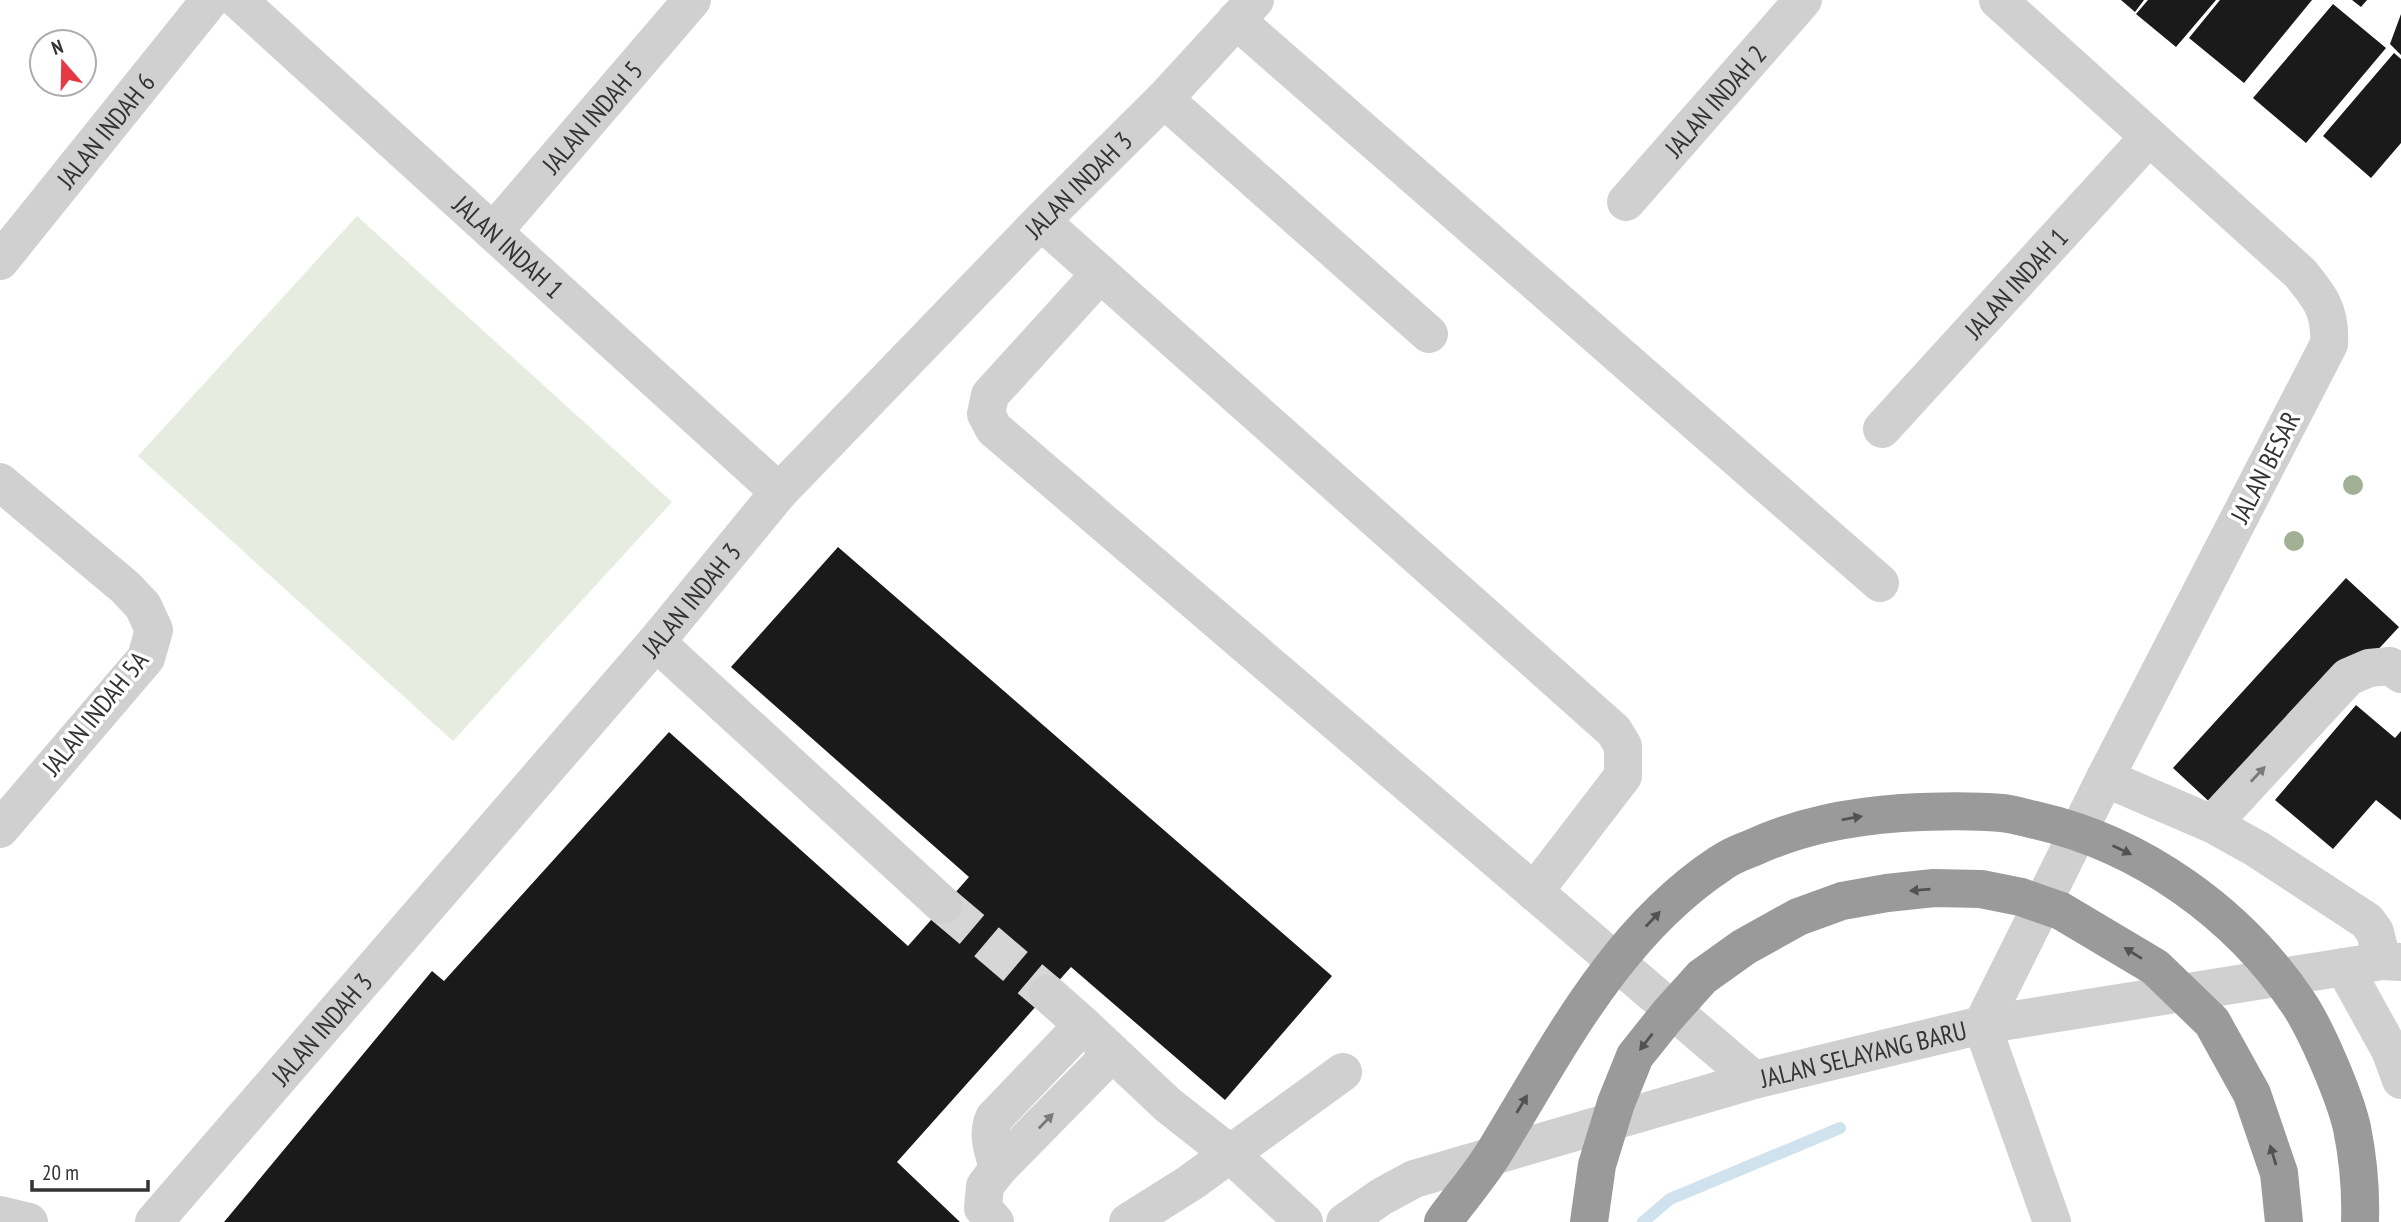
<svg xmlns="http://www.w3.org/2000/svg" width="2401" height="1222" font-family="'PT Sans Narrow',sans-serif">
  <style>
    .green { fill: #e6ecdf }
    .lines { fill: none; stroke-linecap: round; stroke-linejoin: round }
    .stream { stroke: #cfe2ee; stroke-width: 12 }
    .building { fill: #1a1a1a }
    .minor-tunnel { stroke: #d6d6d6; stroke-width: 38; stroke-dasharray: 38 19; stroke-linecap: butt }
    .minor { stroke: #d0d0d0; stroke-width: 38 }
    .highway-bridge { stroke: #9a9a9a; stroke-width: 38 }
    .tree { fill: #a2b095 }
    .oneway { fill: #7a7a7a }
    .oneway2 { fill: #525252 }
    .labels { text-anchor: middle; dominant-baseline: central; stroke-width: 7; stroke-linejoin: round; paint-order: stroke }
    .street-label { font-size: 26px; fill: #333; stroke: #fff }
  </style>
  <rect width="100%" height="100%" fill="#fff"/>
  <path class="green" d="M357,216l315,286 -219,239 -315,-285z"/>
  <g class="lines">
    <path class="stream" d="M1643,1222l27,-23 170,-71"/>
  </g>
  <path class="building" d="M2121,0h23l-9,12z
    M2148,0h68l-40,47 -40,-33z
    M2220,0h92l-68,83 -55,-45z
    M2352,0h15l-6,7z
    M2333,4l53,44 -80,95 -53,-45z
    M2401,14v41l-11,-11z
    M2394,53l7,6v84l-30,35 -48,-42z
    M838,547l494,429 -107,124 -154,-133 -174,195 63,60h-736l208,-251 12,10 225,-249 239,214 61,-69 -238,-210z
    M2346,578l53,49 -39,42 -145,138 -42,-39z
    M2356,705l39,33 6,-7v89l-25,-20 -43,49 -58,-49z"/>
  <g class="lines">
    <path class="minor-tunnel" d="M943,905l105,89"/>
    <g class="minor">
      <path id="s1" d="M238,0l541,492"/>
      <path d="M1998,0l302,273c20,24 31,38 29,71l-224,434 -123,247 70,197"/>
      <path d="M1236,20l644,563"/>
      <path d="M1164,99l265,235"/>
      <path id="s2" d="M1626,202l177,-202"/>
      <path d="M1041,221l573,510 9,15v30l-89,116"/>
      <path id="s3" d="M493,232l199,-232"/>
      <path id="s4" d="M0,261l210,-261"/>
      <path d="M1100,274l-110,121 -4,19 8,15 760,651"/>
      <path id="s5" d="M1882,429l267,-292"/>
      <path d="M0,482l125,105 18,19 11,24 -8,28 -146,171"/>
      <path d="M656,642l287,263"/>
      <path d="M2105,778l107,46 45,25 110,72 8,11 7,29"/>
      <path d="M2212,824l136,-147 21,-9 21,-2 11,8"/>
      <path d="M2344,967l46,83 11,30"/>
      <path d="M1048,994l35,31 85,80 61,48 75,69"/>
      <path d="M998,1169c-4,-17 -12,-34 -4,-51l89,-93"/>
      <path d="M0,1215l29,7"/>
      <path id="s6" d="M154,1222l502,-580 123,-150 262,-271 123,-122 91,-99"/>
      <path d="M995,1222l-12,-14 2,-22 13,-17 114,-116"/>
      <path d="M1128,1222l62,-39 153,-111"/>
      <path id="s7" d="M1345,1222l36,-25 33,-18 340,-99 228,-55 400,-64 19,1"/>
    </g>
    <path class="highway-bridge" d="M1443,1222c17,-24 37,-46 52,-71 64,-105 121,-219 226,-288 10,-7 20,-11 31,-15 48,-22 96,-31 149,-35 33,-2 68,-3 101,0 11,1 22,5 33,7 107,24 204,94 264,184 18,27 46,93 53,124 6,30 9,64 8,94
      M1589,1222l8,-57 19,-62 19,-47 32,-40 35,-39 42,-30 54,-30 44,-16 45,-8 47,-5 47,1 40,8 40,14 94,56 57,55 40,72 27,79 5,49"/>
  </g>
  <g class="tree">
    <circle cx="2353" cy="485" r="10"/>
    <circle cx="2294" cy="541" r="10"/>
  </g>
  <defs><path id="oneway-solid" d="M-6-.8H1V-3.2L6.5 0L1 3.2V.8H-6Z" transform="scale(1.75)"/></defs>
  <g class="oneway">
    <use href="#oneway-solid" transform="translate(2258 774) rotate(-47)"/>
    <use href="#oneway-solid" transform="translate(1046 1121) rotate(-46)"/>
  </g>
  <g class="oneway2">
    <use href="#oneway-solid" transform="translate(1852 818) rotate(-10)"/>
    <use href="#oneway-solid" transform="translate(2122 850) rotate(26)"/>
    <use href="#oneway-solid" transform="translate(1920 890) rotate(175)"/>
    <use href="#oneway-solid" transform="translate(1653 919) rotate(-46)"/>
    <use href="#oneway-solid" transform="translate(2133 953) rotate(-148)"/>
    <use href="#oneway-solid" transform="translate(1646 1042) rotate(128)"/>
    <use href="#oneway-solid" transform="translate(1522 1104) rotate(-59)"/>
    <use href="#oneway-solid" transform="translate(2273 1155) rotate(-107)"/>
  </g>
  <g class="labels">
    <g class="street-label">
      <text stroke="none"><textPath href="#s2" startOffset="135">JALAN INDAH 2</textPath></text>
      <text stroke="none"><textPath href="#s3" startOffset="152">JALAN INDAH 5</textPath></text>
      <text stroke="none"><textPath href="#s4" startOffset="168">JALAN INDAH 6</textPath></text>
      <text stroke="none"><textPath href="#s6" startOffset="1390">JALAN INDAH 3</textPath></text>
      <text stroke="none"><textPath href="#s1" startOffset="366">JALAN INDAH 1</textPath></text>
      <text stroke="none"><textPath href="#s5" startOffset="198">JALAN INDAH 1</textPath></text>
      <text transform="translate(2265 467) rotate(-63)">JALAN BESAR</text>
      <text stroke="none"><textPath href="#s6" startOffset="822">JALAN INDAH 3</textPath></text>
      <text transform="translate(95 713) rotate(-51)">JALAN INDAH 5A</text>
      <text stroke="none"><textPath href="#s6" startOffset="256">JALAN INDAH 3</textPath></text>
      <text stroke="none"><textPath href="#s7" startOffset="548">JALAN SELAYANG BARU</textPath></text>
    </g>
  </g>
  <g transform="translate(63 63) rotate(340)"><circle r="33" fill="#ffffff" stroke="#adadad" stroke-width="2"/>
  <path d="M0-5L12 26L0 18L-12 26Z" fill="#e63946"/>
  <text y="-10" font-size="19" font-weight="bold" text-anchor="middle" fill="#333333">N</text>
  </g>
  <path d="M32 1180v10h116v-10" fill="none" stroke="#333333" stroke-width="3.5"/>
  <text x="42" y="1180" font-size="21" fill="#333333" stroke="#ffffff" stroke-width="5" paint-order="stroke">20 m</text>
</svg>
